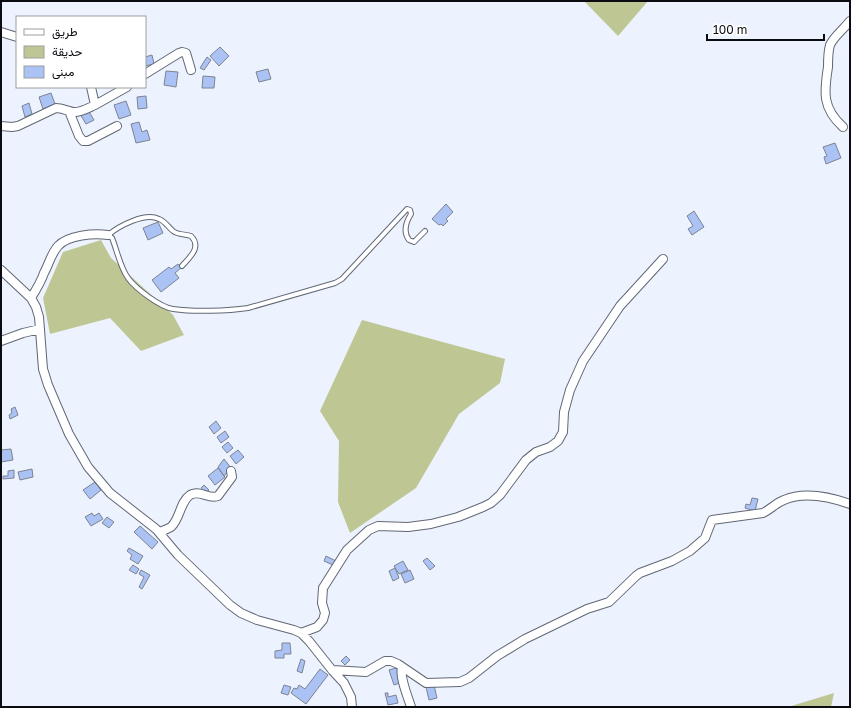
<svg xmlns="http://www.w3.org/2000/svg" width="851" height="708" font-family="'Golos Text',Vazirmatn,sans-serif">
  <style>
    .green { fill: #bec793 }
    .building { fill: #abc2f5; stroke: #7d8391 }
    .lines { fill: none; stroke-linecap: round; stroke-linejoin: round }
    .lane-casing { stroke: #616774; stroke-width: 6 }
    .street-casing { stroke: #616774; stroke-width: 10 }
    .lane { stroke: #fff; stroke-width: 4 }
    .street { stroke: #fff; stroke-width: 8 }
  </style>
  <rect width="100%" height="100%" fill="#ecf2fe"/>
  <path class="green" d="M584,1h64l-30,35z
    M101,240l10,18 62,57 11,20 -43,16 -31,-33 -60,16 -7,-36 20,-46z
    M362,320l143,39 -5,24 -41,31 -43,74 -66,45 -12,-31 1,-61 -19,-30z
    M834,693l-3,14h-43z"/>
  <path class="building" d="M220,47l9,9 -10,10 -9,-10z
    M152,55l2,9 -9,2v-9z
    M207,57l4,3 -7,10 -4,-2z
    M268,69l3,10 -12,3 -3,-10z
    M166,71l12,1 -2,15 -12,-2z
    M203,76l12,1 -1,11h-12z
    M51,93l4,11 -12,5 -4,-12z
    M146,96l1,12 -9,1 -1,-12z
    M126,101l5,14 -12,4 -5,-14z
    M29,103l3,11 -7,3 -3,-11z
    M88,110l6,10 -8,4 -6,-10z
    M139,122l3,10 5,-2 3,10 -14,3 -5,-19z
    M835,143l6,15 -15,6 -2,-7 3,-1 -4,-9z
    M446,204l7,8 -7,7 2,2 -5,5 -2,-2 -2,1 -7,-6z
    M694,211l10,16 -12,8 -4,-6 5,-3 -6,-10z
    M158,222l5,11 -15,7 -5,-12z
    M178,264l3,4 -6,5 4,5 -18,14 -9,-12 17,-13 2,2z
    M15,407l3,8 -8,4 -1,-4 3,-2 -1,-4z
    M216,421l5,7 -7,6 -5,-7z
    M225,431l4,6 -8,6 -4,-6z
    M228,442l5,6 -6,5 -5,-6z
    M11,449l2,11 -12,2v-12z
    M238,450l6,7 -8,7 -6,-8z
    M224,459l7,9 -7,8 -6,-9z
    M218,468l7,9 -10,8 -7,-9z
    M32,469l1,8 -13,3 -2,-8z
    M14,470v8l-11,1v-3h5v-5z
    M95,482l6,8 -11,9 -7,-9z
    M204,485l5,5 -4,3 -4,-5z
    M752,498l6,1 -3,12 -10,-3 1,-4 4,1z
    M92,513l2,3 5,-3 4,6 -12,7 -6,-9z
    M107,517l7,5 -5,6 -7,-5z
    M140,526l18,16 -6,7 -18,-17z
    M129,548l14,8 -5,8 -8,-5 2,-4 -5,-4z
    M326,556l10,5 -3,4 -9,-4z
    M427,558l8,8 -5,4 -7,-9z
    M403,561l5,9 -9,4 -5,-8z
    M133,565l6,4 -3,5 -7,-4z
    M395,568l4,10 -6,3 -4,-10z
    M141,570l9,5 -8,14 -3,-2 5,-10 -5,-3z
    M410,570l4,9 -9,4 -4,-9z
    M282,643h8l1,11h-7v4h-9v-7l7,-1z
    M346,656l4,4 -5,5 -4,-4z
    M301,659l4,2 -3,12 -5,-2z
    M399,667l4,15 -9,3 -5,-15z
    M320,669l8,6 -22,29 -15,-11 3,-5 3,1 2,-4 6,4z
    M284,685l7,2 -3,8 -7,-2z
    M434,685l3,13 -8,2 -3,-13z
    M385,693h3v4l8,-2 2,8 -10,2z"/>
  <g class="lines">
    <g class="lane-casing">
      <path id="lane" d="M182,266c8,-9 20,-19 9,-30 -6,-2 -13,-1 -18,-5 -5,-4 -8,-10 -14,-12 -14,-7 -40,7 -51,16l4,3c5,12 8,29 16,40 8,11 32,29 45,31 20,3 55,2 75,-1l87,-25 7,-4 65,-70 3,1 1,4c-5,8 -8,18 -2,26l5,2 11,-11"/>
    </g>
    <g class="street-casing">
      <path id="street" d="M1,32l16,5
        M145,74l34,-21 3,-1 4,1 5,17
        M95,105l32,-18
        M69,111l10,25 4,5h5l29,-15
        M1,126l11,1 6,-1 38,-18c6,0 11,3 17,4 7,1 15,-4 22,-7l-4,-18
        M843,127c-21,-19 -19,-35 -15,-60 0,-7 0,-15 2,-22 4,-9 14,-16 20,-24
        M1,270l30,28 5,9 3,10 4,52 5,16 21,49 19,33 22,26 46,36 22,26 52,50 11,8 16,7 37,10 7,3 8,8 23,29 12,13 7,14 1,10
        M31,298c5,-8 10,-16 13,-25 5,-9 7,-19 14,-27 10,-11 36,-13 50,-11
        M1,341l22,-8 17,-4
        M159,532c4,-1 8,-3 12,-5 9,-8 9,-25 19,-32 9,-6 19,5 28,1l14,-19 -1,-6
        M301,633l16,-6 6,-7 2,-7 -3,-10 1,-15 24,-38 22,-20 9,-4 30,1 23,-3 27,-7 25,-10 8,-4 9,-8 26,-35 10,-8 14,-5 8,-6 5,-9 1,-20 6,-22 13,-29 37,-55 43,-47
        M402,667c-3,9 6,30 9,40
        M332,670l34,2 19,-11h6l7,3 28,19 34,-1 9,-4 28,-22 28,-17 62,-30 22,-7 27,-26 4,-3 32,-12 18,-10 15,-13 7,-18 51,-7c8,-4 13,-10 21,-13 21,-9 46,-3 66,4"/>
    </g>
    <use href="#lane" class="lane"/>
    <use href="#street" class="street"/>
  </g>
  <rect width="851" height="708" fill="none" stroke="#0a0c11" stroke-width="4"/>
  <rect x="16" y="16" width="130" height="72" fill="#ffffff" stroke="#9d9ea0"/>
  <rect x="24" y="29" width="20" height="6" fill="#ffffff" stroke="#9d9ea0"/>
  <text x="52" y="36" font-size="12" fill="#0a0c11">طريق</text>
  <rect x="24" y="46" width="20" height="12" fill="#bec793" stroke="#9d9ea0"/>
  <text x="52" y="56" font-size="12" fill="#0a0c11">حديقة</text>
  <rect x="24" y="66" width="20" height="12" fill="#abc2f5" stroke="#9d9ea0"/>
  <text x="52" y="76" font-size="12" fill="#0a0c11">مبنى</text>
  <path d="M707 34v6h117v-6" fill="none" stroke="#0a0c11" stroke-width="2"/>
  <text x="713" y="34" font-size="12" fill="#0a0c11" stroke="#ffffff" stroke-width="3" paint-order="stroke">100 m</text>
</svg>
